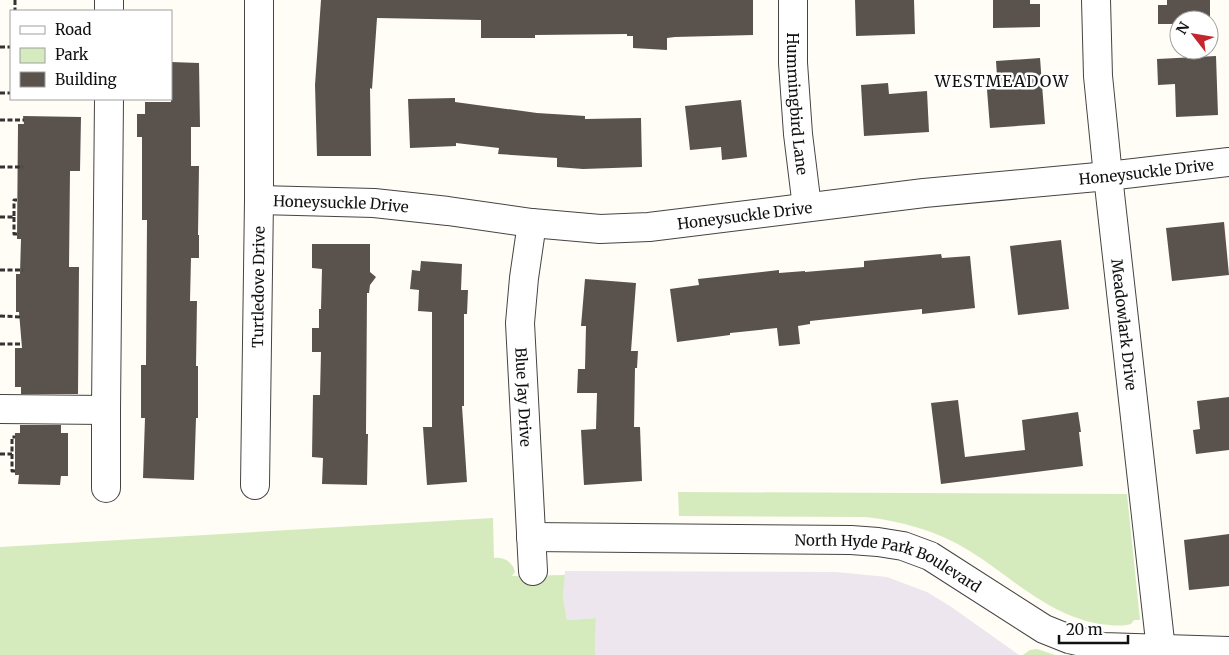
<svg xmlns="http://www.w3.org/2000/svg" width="1229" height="655" font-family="Merriweather,serif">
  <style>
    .industrial { fill: #eee6ef }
    .green { fill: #d5ebbd }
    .building { fill: #5a524d }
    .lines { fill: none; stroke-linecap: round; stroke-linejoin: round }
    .minor-casing { stroke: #444; stroke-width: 30 }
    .path { stroke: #333; stroke-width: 3; stroke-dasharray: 5 2.5; stroke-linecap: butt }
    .minor { stroke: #fff; stroke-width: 28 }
    .labels { text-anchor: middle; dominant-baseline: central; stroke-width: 5; stroke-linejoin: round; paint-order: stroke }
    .street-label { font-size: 15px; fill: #111; stroke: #fff }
    .neighbourhood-label { font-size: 16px; letter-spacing: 1px; fill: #111; stroke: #fff }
  </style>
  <rect width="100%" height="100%" fill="#fffdf5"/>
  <path class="industrial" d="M565,571l271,1 51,5 40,15 23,14 69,49h-424l1,-37 -29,2 -4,-23z"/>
  <path class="green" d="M678,492l449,2 13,126h-6l-3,4c-11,3 -20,1 -31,0 -53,-9 -88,-47 -132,-74 -30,-19 -67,-29 -102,-33l-187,-1z
    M493,518l1,40c10,-1 19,4 21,14l-3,4 53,-1 -2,22 4,23 29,-2 -1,37h-595v-108z
    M1037,649l18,6h-32l7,-5z"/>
  <path class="building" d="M321,0h432v35l-78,2 -8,1v12l-34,-2v-12h-6v-2l-92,1v3h-54v-18l-104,-2 -5,71 -2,-1 1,68h-54l-2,-71z
    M855,0h59l1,34 -59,2z
    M993,0h37v4h10v23l-47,1z
    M1167,0h43v24h-1v-4h-30v4h-21v-19h9z
    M1216,56l2,59 -42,2 -1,-33 -17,1 -1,-26z
    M1040,58l5,66 -55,4 -4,-51 11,-1 -1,-15z
    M171,62l28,1 1,64h-9v39h8l-1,69h1v23h-8l-1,43h7l-1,65h2v52h-2l-2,62 -51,-2 2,-60h-4v-53h5l1,-145h-5v-83h-5v-23h8v-12h26z
    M888,83l1,11 38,-3 2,41 -65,4 -3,-51z
    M455,98v4l82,11 48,3v3l56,-1 1,49 -59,2 -26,-2v-9l-59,-4 1,-6 -43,-5v3l-46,2 -2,-49z
    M741,100l6,57 -25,3 -1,-13 -31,3 -5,-44z
    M23,116l58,1 -1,54h-10l-1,96h10l-1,127h-57v-7h-6v-39h7l-3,-36h-3v-38h4l1,-35h-4l1,-115h6z
    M1224,222l5,53 -57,6 -6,-53z
    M1061,240l8,69 -51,6 -8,-69z
    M312,244h58v28l6,5 -6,8 -1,8h-2l-1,141h2l-1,51 -45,-1 1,-26 -11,-1 1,-62h7l1,-43h-9v-24h7v-19h2l1,-40 -10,-1z
    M941,254l1,4 28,-2 5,52 -53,6v-5l-112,12v3l-12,2 2,18 -10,1 -11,1 -2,-18 -47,5v2l-53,7 -7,-53 29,-4 -1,-6 81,-9v3l26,-2v1l59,-5v-6z
    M421,261l41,3 -1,26h7l-1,24h-3v92h-2l5,76 -40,3 -4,-58h9v-115l-14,-1 1,-21 -9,-1 2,-19 8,1z
    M585,279l51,4 -5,68h7l-1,17h-2l-1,59h6l2,54 -58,4 -3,-55 15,-1 1,-36h-20l1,-24h7l1,-43h-5z
    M1229,397v53l-33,4 -3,-24 7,-1 -3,-28z
    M958,400l7,57 60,-7 -3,-30 56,-8 3,20h-2l4,34 -142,18 -10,-81z
    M20,425h41v8h7v43h-7l-1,9 -42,-1 1,-9h-4v-42h5z
    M1229,534v52l-40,4 -5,-50z"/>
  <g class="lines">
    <g class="minor-casing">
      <g id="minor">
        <path id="s1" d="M793,0v63l5,71 9,73"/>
        <path id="s2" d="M1096,0l2,76 10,100 53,474"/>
        <path d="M109,11v-11"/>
        <path id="s3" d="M259,200l115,3 74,8 84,12 68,6 49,-2 275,-34 184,-17 121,-14"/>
        <path id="s4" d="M532,223l-8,55 -4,45 13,248"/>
        <path d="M0,409l106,1 3,-311"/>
        <path id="s5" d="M255,485l4,-285v-200"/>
        <path d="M106,488v-78"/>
        <path id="s6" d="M531,537l320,3 27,2 25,4 27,10 114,73 25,10 34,8 126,4"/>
      </g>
    </g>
    <path class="path" d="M15,0v11
      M0,47h11
      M0,93h11
      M0,120h24
      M0,167h23
      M0,217h14v-17h3
      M14,217v17h3
      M0,270h23
      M0,316l21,1
      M0,344h21
      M0,454h12
      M15,471h-3v-34h3"/>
    <use href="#minor" class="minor"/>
  </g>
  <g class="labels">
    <g class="street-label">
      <text stroke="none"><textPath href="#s1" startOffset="104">Hummingbird Lane</textPath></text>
      <text stroke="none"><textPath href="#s3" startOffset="892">Honeysuckle Drive</textPath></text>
      <text stroke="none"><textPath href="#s3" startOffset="82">Honeysuckle Drive</textPath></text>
      <text stroke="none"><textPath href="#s3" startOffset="488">Honeysuckle Drive</textPath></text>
      <text stroke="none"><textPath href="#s5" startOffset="198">Turtledove Drive</textPath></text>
      <text stroke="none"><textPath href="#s2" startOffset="326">Meadowlark Drive</textPath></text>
      <text stroke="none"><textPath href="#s4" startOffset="175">Blue Jay Drive</textPath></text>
      <text stroke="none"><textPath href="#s6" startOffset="362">North Hyde Park Boulevard</textPath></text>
    </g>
    <g class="neighbourhood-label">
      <text x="1002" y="81">WESTMEADOW</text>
    </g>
  </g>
  <rect x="10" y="10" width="162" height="90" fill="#ffffff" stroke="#a0a0a0"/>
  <rect x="20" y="26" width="25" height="8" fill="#ffffff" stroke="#a0a0a0"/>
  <text x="55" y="35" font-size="15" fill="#111111">Road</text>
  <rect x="20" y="48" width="25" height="15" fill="#d5ebbd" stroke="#a0a0a0"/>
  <text x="55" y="60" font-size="15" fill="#111111">Park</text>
  <rect x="20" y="72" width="25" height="15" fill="#5a524d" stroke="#a0a0a0"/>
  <text x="55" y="85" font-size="15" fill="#111111">Building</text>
  <g transform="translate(1194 35) rotate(301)"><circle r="24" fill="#ffffff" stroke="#a0a0a0"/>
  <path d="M0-4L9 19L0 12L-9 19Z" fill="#c4262e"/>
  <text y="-8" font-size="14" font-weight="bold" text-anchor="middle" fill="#111111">N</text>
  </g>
  <path d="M1059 635v8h69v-8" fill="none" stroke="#111111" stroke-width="2.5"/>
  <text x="1066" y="635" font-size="15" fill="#111111" stroke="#ffffff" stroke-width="4" paint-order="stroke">20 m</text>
</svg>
